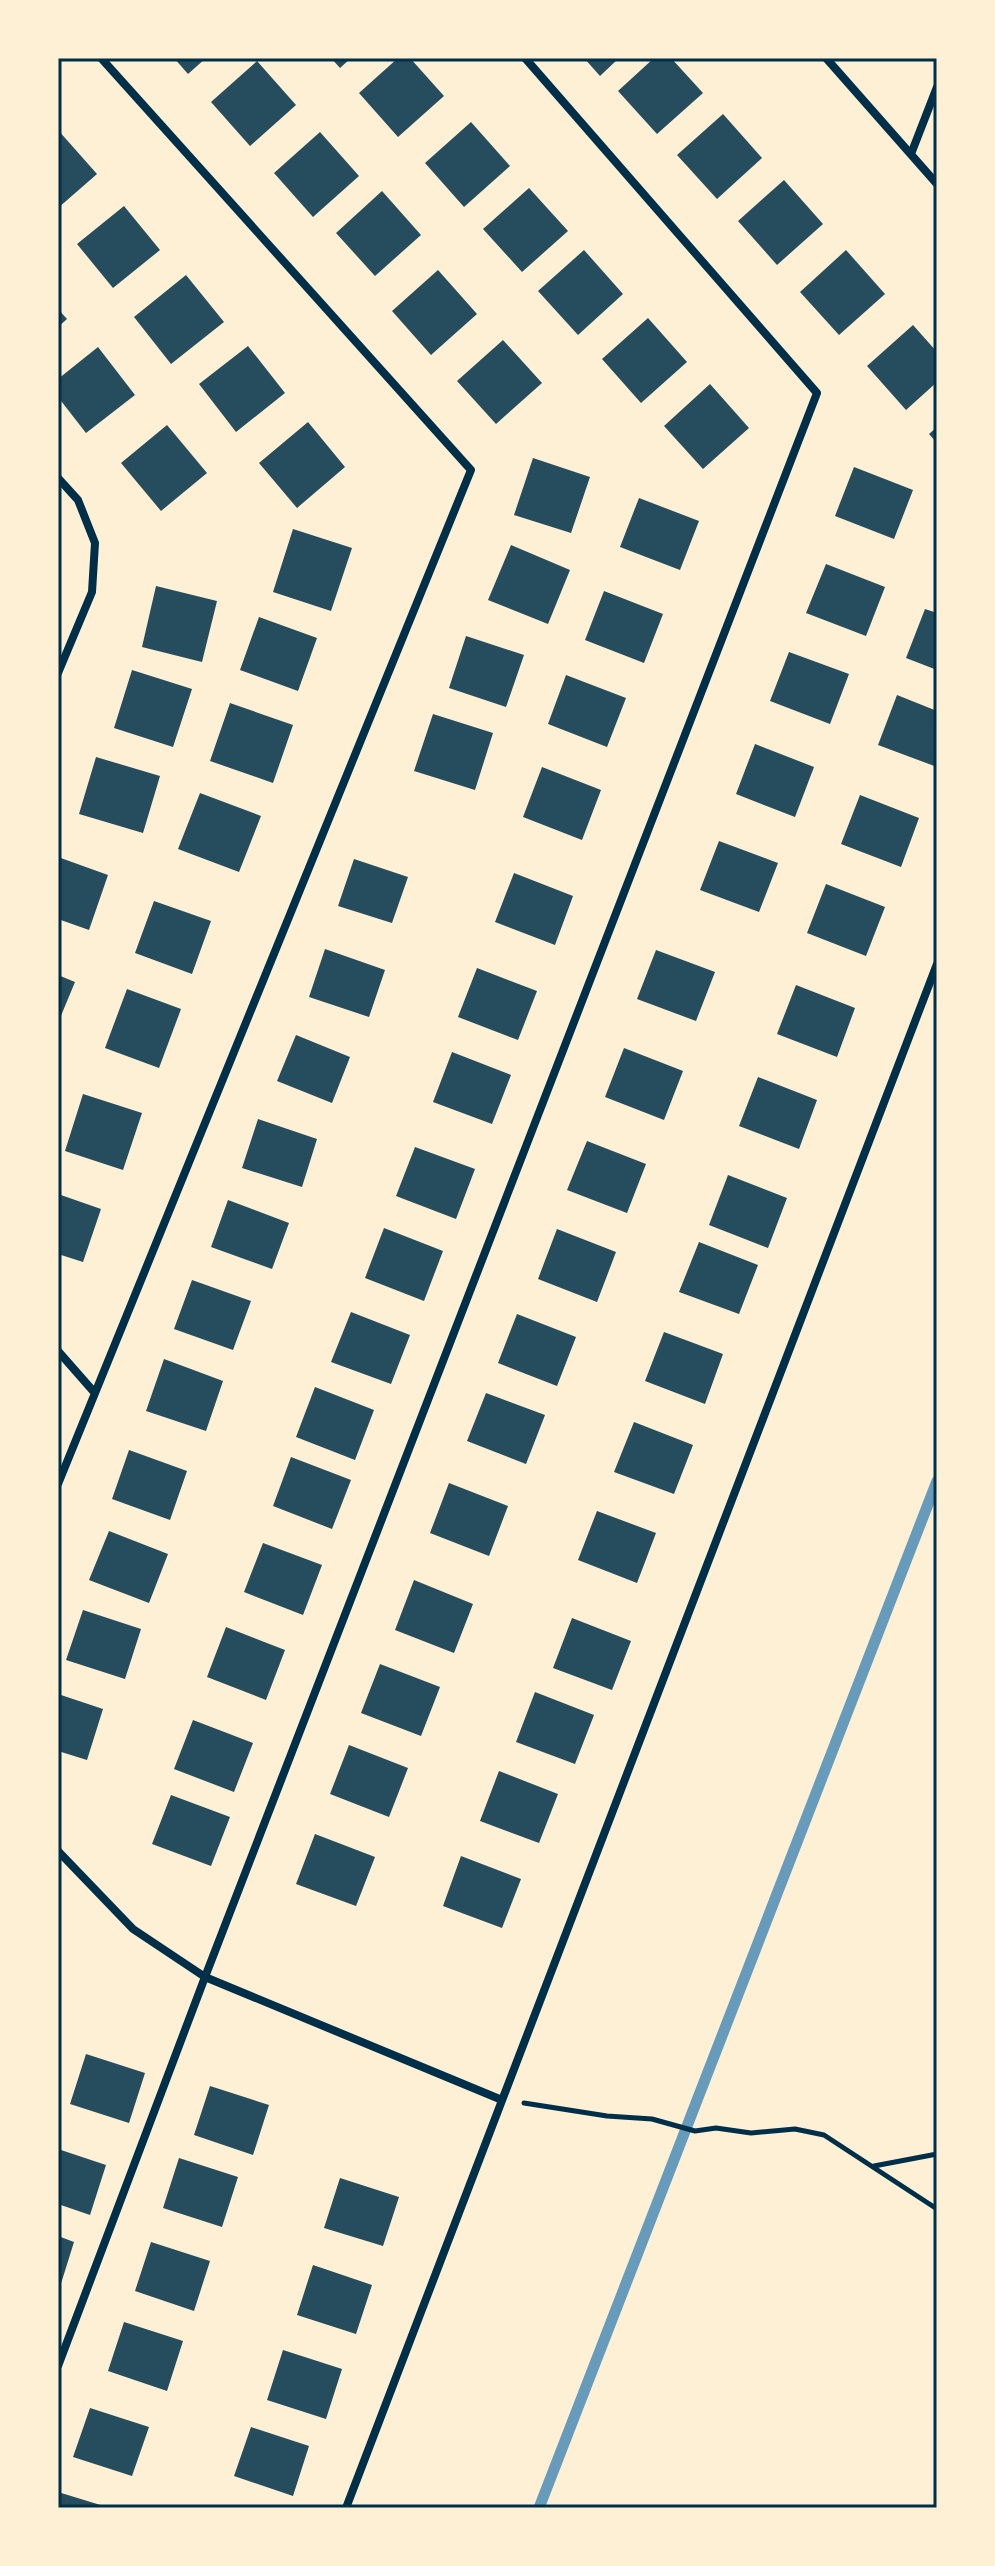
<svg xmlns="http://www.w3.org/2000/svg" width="995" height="2566" font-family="'Alegreya Sans',sans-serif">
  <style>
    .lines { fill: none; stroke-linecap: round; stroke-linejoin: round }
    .stream { stroke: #669bbc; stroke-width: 11 }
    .building { fill: #264d5e }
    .path { stroke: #003049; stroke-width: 5 }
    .minor { stroke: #003049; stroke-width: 8 }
    .neatline { fill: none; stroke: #003049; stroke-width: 3 }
  </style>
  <rect width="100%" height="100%" fill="#fdf0d5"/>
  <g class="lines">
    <path class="stream" d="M539,2508l398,-1027"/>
  </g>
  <path class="building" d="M174,58h32l-18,16z
    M331,58h20l-11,10z
    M398,58h12l34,38 -46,41 -39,-44z
    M584,58h35l-19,18z
    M654,58h17l32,35 -46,41 -39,-43z
    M257,61l39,44 -46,41 -39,-44z
    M723,114l39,44 -45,41 -40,-44z
    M471,122l39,44 -46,41 -39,-44z
    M58,130l39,44 -39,34z
    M320,132l39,44 -46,41 -39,-44z
    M784,180l39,44 -46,41 -39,-44z
    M529,188l39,43 -46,41 -39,-43z
    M382,191l39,44 -46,41 -39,-43z
    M124,206l36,44 -47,38 -36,-44z
    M584,250l39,44 -45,41 -40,-44z
    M846,250l39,44 -46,41 -39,-43z
    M438,270l39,44 -46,41 -39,-44z
    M186,275l38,47 -53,42 -37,-47z
    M58,309l9,10 -9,8z
    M648,318l39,44 -46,41 -39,-44z
    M913,325l24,27v30l-31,28 -39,-44z
    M503,340l39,43 -46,41 -39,-43z
    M248,346l37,47 -49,39 -37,-48z
    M98,347l37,48 -49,38 -28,-36v-18z
    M710,384l39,44 -46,41 -39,-43z
    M308,422l37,45 -48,41 -38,-45z
    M167,425l40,48 -46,38 -40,-48z
    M937,427v16l-8,-9z
    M533,458l57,19 -19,56 -57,-18z
    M854,467l59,23 -19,49 -59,-23z
    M639,498l60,23 -19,49 -60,-23z
    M293,529l59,19 -21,63 -58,-19z
    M511,545l59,25 -22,54 -60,-24z
    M826,564l59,23 -19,49 -60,-23z
    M156,586l61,15 -15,61 -60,-15z
    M604,591l59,23 -19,49 -59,-23z
    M925,609l12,4v57l-31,-12z
    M259,617l58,21 -19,53 -58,-21z
    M466,636l58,19 -18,52 -57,-19z
    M789,652l60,22 -19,50 -60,-23z
    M132,670l60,19 -19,58 -59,-19z
    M566,675l60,23 -19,49 -59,-23z
    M897,695l40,16v56l-59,-22z
    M230,703l63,22 -20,58 -63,-22z
    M433,714l60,19 -18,57 -61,-19z
    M755,744l59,23 -19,50 -59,-23z
    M96,757l64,19 -17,57 -64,-19z
    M542,767l59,23 -19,50 -59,-23z
    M200,793l61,23 -22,56 -61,-23z
    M860,795l59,23 -18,49 -60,-23z
    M719,841l59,22 -19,49 -59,-22z
    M58,857l50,18 -19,55 -31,-11z
    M354,859l54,18 -16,46 -54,-17z
    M514,873l59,23 -18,49 -60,-23z
    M826,884l59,23 -19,49 -59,-23z
    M154,901l57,20 -19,53 -57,-21z
    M325,949l60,21 -16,47 -60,-20z
    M656,950l59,22 -19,49 -59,-22z
    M477,968l60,23 -19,49 -60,-23z
    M58,975l17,7 -17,41z
    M796,985l59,23 -18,49 -60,-23z
    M127,989l54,20 -22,59 -54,-20z
    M296,1035l54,22 -18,46 -55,-22z
    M624,1048l59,23 -19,49 -59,-23z
    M452,1052l59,23 -19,49 -59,-22z
    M758,1077l59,23 -18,49 -60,-23z
    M83,1094l59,19 -19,57 -58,-19z
    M258,1119l59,20 -15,48 -60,-19z
    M587,1141l59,23 -19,49 -60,-23z
    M415,1147l60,22 -19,50 -60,-23z
    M728,1175l59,23 -19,50 -59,-23z
    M58,1194l43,15 -18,53 -25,-8z
    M228,1200l61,23 -17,46 -61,-22z
    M384,1228l59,23 -19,50 -59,-23z
    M557,1229l59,23 -19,50 -59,-23z
    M699,1242l59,23 -19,49 -60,-22z
    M192,1280l59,21 -18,49 -59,-21z
    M351,1312l59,23 -19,49 -60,-22z
    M517,1314l59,23 -19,49 -59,-23z
    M664,1332l59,22 -18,50 -60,-23z
    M164,1359l59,22 -17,50 -60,-20z
    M315,1387l59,23 -19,50 -59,-23z
    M486,1393l59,22 -19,49 -59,-23z
    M634,1422l59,23 -19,49 -60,-22z
    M129,1450l58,21 -17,49 -58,-21z
    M291,1457l60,23 -19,49 -59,-23z
    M449,1483l59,23 -19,50 -59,-23z
    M597,1511l59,22 -19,50 -59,-23z
    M109,1531l59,23 -19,49 -60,-23z
    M263,1543l59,22 -19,50 -59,-23z
    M414,1580l59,24 -19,49 -59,-23z
    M83,1610l58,19 -16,50 -59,-19z
    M572,1618l59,23 -19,49 -59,-22z
    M226,1627l59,23 -19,50 -59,-23z
    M380,1664l60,23 -19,49 -60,-23z
    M535,1692l59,23 -19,49 -59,-22z
    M58,1694l45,15 -16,51 -29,-9z
    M193,1720l60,23 -19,49 -60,-23z
    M349,1745l59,23 -19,49 -59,-23z
    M499,1771l59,23 -19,49 -59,-22z
    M171,1795l59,22 -19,49 -59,-22z
    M315,1834l60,23 -19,49 -60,-22z
    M461,1856l60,23 -19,49 -59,-22z
    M86,2054l59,19 -16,50 -59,-19z
    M210,2086l59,19 -16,50 -59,-20z
    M58,2149l48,16 -16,50 -32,-11z
    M179,2158l59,19 -16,50 -59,-19z
    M340,2178l59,19 -16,49 -59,-18z
    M58,2236l16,6 -15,48h-1z
    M151,2242l59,19 -16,50 -59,-20z
    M313,2265l59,20 -16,49 -59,-19z
    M124,2322l59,19 -16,50 -59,-20z
    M283,2350l59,19 -16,50 -59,-19z
    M90,2408l59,19 -17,49 -59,-19z
    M251,2427l58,19 -16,50 -59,-20z
    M58,2492l49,15 -1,1h-48z"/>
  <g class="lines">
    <path class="path" d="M524,2103l83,13 45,3 43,12 21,-3 35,5 44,-4 29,6 113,74
      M874,2166l63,-12"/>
    <path class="minor" d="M826,58l111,126
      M911,154l26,-67
      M58,478l20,22 17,43 -3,49 -34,81
      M58,1351l36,41
      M58,1484l413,-1014 -370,-412
      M58,1851l75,78 72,48 297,123
      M58,2366l147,-389 612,-1584 -292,-335
      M346,2508l591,-1544"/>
  </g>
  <rect width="995" height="2566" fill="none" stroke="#fdf0d5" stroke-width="120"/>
  <rect x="60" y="60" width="875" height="2446" class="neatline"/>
</svg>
